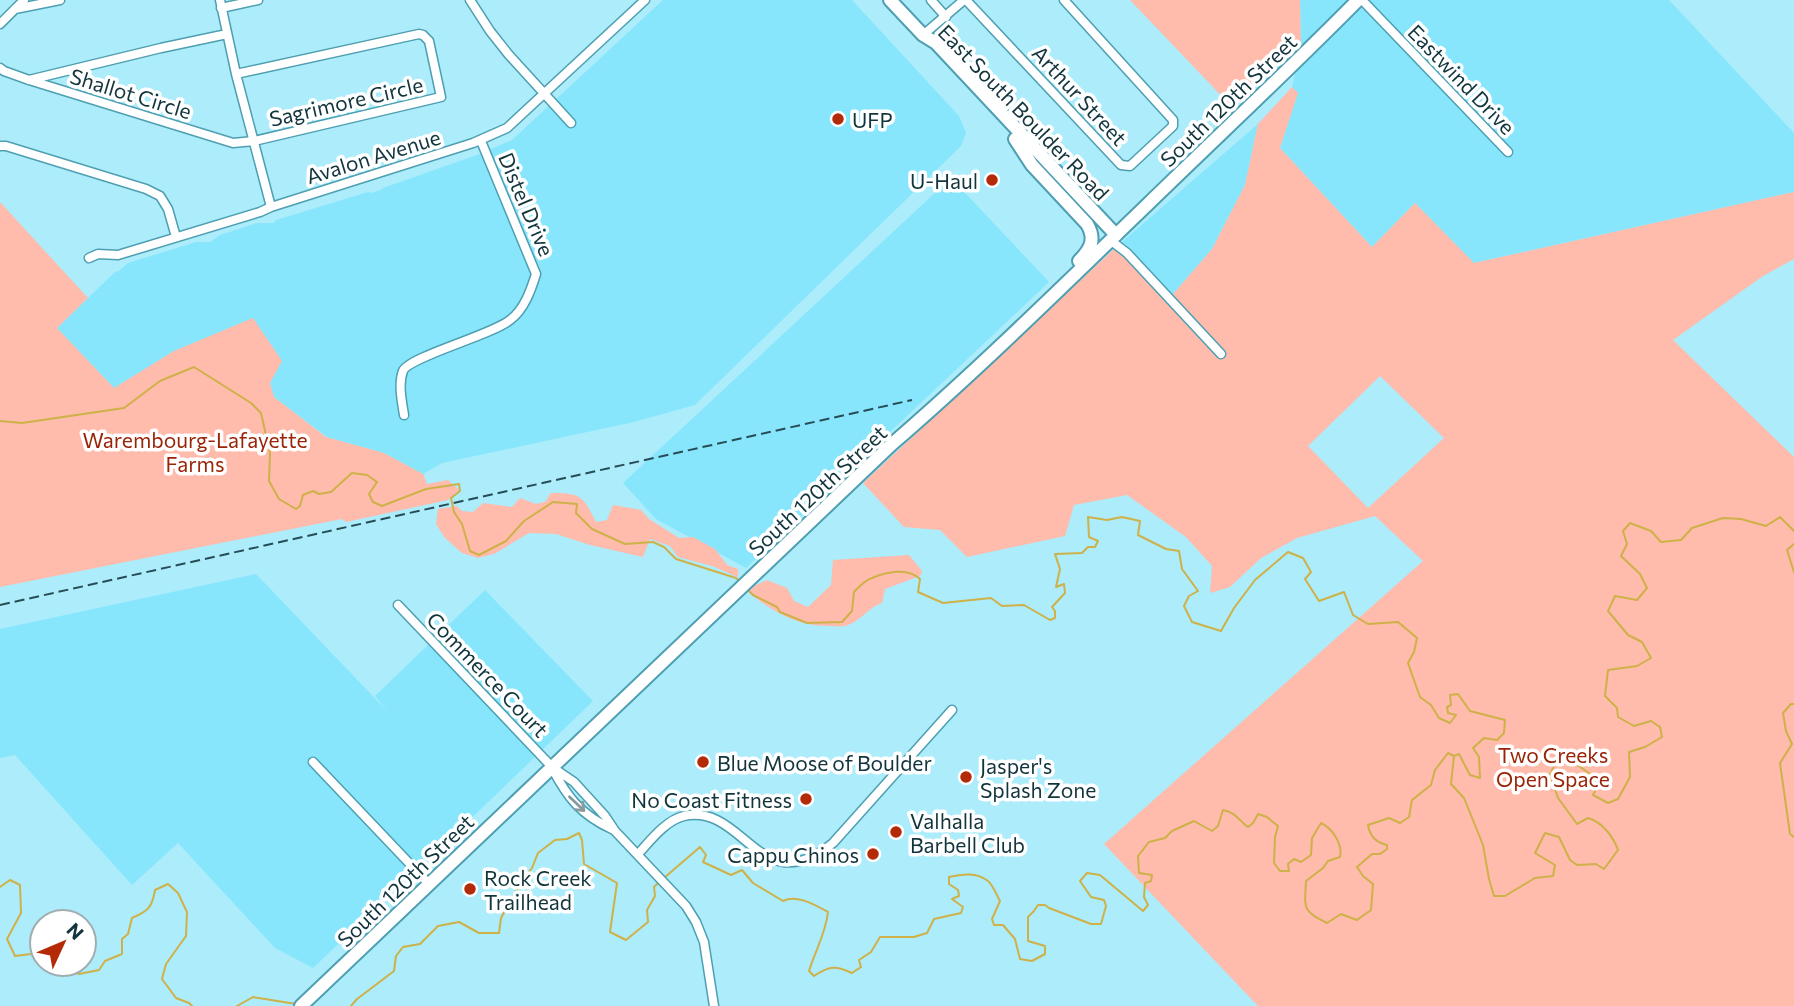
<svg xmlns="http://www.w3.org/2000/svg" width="1794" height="1006" font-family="Commissioner,sans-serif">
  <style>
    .built { fill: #88e6fc }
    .green { fill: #ffbbab; fill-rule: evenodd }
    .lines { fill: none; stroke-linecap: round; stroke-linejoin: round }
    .stream { stroke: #ceb148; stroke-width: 2 }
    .minor-casing { stroke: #4d9fb1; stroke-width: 11 }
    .secondary-casing { stroke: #4d9fb1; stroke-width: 16 }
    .minor { stroke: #fff; stroke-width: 8 }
    .secondary { stroke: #fff; stroke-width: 12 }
    .rail { stroke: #264d56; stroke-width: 2; stroke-dasharray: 10 5; stroke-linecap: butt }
    .oneway { stroke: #889a9e }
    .poi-dot { fill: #b52a06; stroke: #fff; stroke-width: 2.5 }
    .labels { text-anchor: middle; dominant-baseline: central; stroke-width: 7; stroke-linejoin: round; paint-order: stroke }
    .street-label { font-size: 21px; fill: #12353d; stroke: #fff }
    .poi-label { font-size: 21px; fill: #12353d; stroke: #fff; text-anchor: start }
    .park-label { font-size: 21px; fill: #992407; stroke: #fff }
  </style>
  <rect width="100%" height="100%" fill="#acecfb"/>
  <path class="built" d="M663,0h189l107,116 7,17 -5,13 -266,259 -61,17 -192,41 -19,11 -39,-21 -57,-16 -53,-40 -4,-14 -96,-32 -60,38 -57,-61 58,-56 4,-1 9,-8 68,-21h14l10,-7 37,-12h16l3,-3 92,-28 3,1 9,-3 3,-2 94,-33 35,-15z
    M1300,0h369l125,133v59l-321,71 -58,-60 -42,45 -93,-100 17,-55 -5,-6 9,-41z
    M1258,124l-13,61 -33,64 -45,53 -52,-54z
    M951,178l98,104 -303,286 -90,-49 -33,-36z
    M256,574l132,138 -13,-16 110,-106 108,111 -112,108 -168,159 -38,-20 -97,-105 -46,42 -117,-130 -15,3v-129z"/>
  <path class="green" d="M1130,0h170l1,46 -33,25 -36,36z
    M1292,87l6,6 -18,55 92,99 43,-44 59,60 320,-71v67l-31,17 -90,64 121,117v549h-536l-154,-162 319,-283 -48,-45 -78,22 -36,20 -31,29 -20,6 2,-27 -26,-29 -59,-42 -53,10 -9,31 -98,21 -27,-27 -36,-3 -41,-44 252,-235 52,53 45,-52 33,-64 13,-61zM1380,376l64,62 -76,70 -60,-62z
    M0,202l88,96 -31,30 57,60 60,-37 79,-33 29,43 -12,22 4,14 52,40 58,16 39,21 4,10 21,-4 11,10 -11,10 -102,22 -4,-3 -342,68z
    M551,493c30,0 32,3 45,29l11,-2 6,-15 28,5 8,9 30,19 14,-1 22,12 12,16 11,4v8l-26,-11 -34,-9 -8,-11 -20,-7 -7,18 -53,-12 -34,-11 -27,-1 -35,21 -16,4 -16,-5 -17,-15 -9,-14 2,-15 19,-3 5,5 11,1 10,-9 29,4 8,-9 16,6 9,-2z
    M909,555l13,16 -2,5 -35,13 -3,14c-15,5 -20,18 -37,23 -5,1 -11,0 -17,0 -32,0 -55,-14 -80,-34l6,-6 13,-6 20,8 7,13 14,6 23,-22 2,-25z"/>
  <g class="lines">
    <path class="stream" d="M0,421l22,2 102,-15 36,-27 34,-14 57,36 10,10 9,40 -1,28 10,18 17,10 4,-3 3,-11 10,-4 6,3 12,-2 21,-19 15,2 10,7 -8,12 4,8 9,4 44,-17 33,-5 1,7 -9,7 3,14 8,12 8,27 9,4 27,-14 18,-20 29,-19 24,2 -1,9 16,16 33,15 28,-2 11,5 12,12 60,19 2,2
      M1794,544l-7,6 7,22
      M747,589l6,6 24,12 3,5 27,11 35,-1 10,-11 2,-19c5,-5 11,-12 18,-14 14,-6 36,-11 48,1l-2,13 25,11 48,-5 11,8 22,-1 26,15 5,-2v-7l-3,-4 13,-14 -1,-9 -8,3 4,-18 -5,-15 27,-1 6,-6h7l3,-6 -9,-4 -1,-20 19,3 15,-3 18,4 -2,14 28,14 13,2 3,18 16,22 -9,5 -5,10 8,16 29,9 13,-23 21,-28 33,-28 15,6 8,14 -6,7 14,22 25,-9 9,23 15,9 30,-2 19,16 -3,14 -6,11 12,34 11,8 8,13 11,5 6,-8 -8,-2 -1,-6 4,-2 -1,-10 8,-1 12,17 35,9 -1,13 -7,7 -13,-2 -11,10 6,9 1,21 -10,-3 -11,-21 -5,2 -3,28 13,14 19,47 6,34 5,17h11l30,-18 18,-2 2,-11 -20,-12 10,-20 14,4 11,23 7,5 19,-1 8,5 14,-19c-5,-14 -16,-28 -30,-32l-11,6 -19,-26 -8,-23 7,-16 15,2 25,18 1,6 -5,10 15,8 10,-4 12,-22 -1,-25 16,-5 17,-10 -2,-10 -9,-6 -17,5 -16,-9 -1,-9 -12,-12 3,-26 29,-4 14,-8 -9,-16 -14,-7 -20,-24 7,-15 22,4 10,-12 -7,-14 -19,-18 6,-12 -4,-13 7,-8 21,8 10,11 20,-2 11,-12 31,-10 18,1 25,7 14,-9 14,14
      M1794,704h-3l-8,9 3,18 6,13 -12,19 10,71 4,3
      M664,878l36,-31 6,8 -3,7 28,13 11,-5 11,13 30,18c14,-7 32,4 45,11 -2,21 -13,39 -19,59l5,5c15,-10 21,-11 38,-3l9,-6 -2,-7 12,-8 9,-15h34l13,-4 7,-14 27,-6 2,-6 -11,-8 7,-3 -1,-6 -9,-6v-7c13,-3 28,-5 39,4 5,4 9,15 12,20l-8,18 2,6h9l12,14 5,20 12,2 13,-7v-8l-17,-5v-24l6,-6 4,-6h7l4,3 42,16h10l5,-18 -2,-6 -13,-3 -11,-16 7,-8 13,2 43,36 5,-6 -4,-8 1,-14 6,-2 1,-6 -13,-2 -1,-17 11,-14 16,-4 7,-7 22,-10 18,10 6,-5 5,-16c14,3 15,10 25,17l5,-4 5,-9 9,3 11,9 -3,11 -1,26 6,8h9l-1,-7 6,-5 7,3 10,-7 1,-17 9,-15c11,5 22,21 19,34l-12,4 -5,7 -17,13c-1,26 -5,30 21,42l14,-9 16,6 14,-10 2,-26 -10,-8 -6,-9 15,-13h8l7,-5v-4c-12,-3 -17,-9 -19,-20l21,-7 11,5 9,-6 3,-17 19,-15 4,-15 13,-17 6,3
      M0,887l10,-7 10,5 1,28 -14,26 8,17 24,-3 3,3
      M56,964l23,10 20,-4 6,-9 17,-7v-15l6,-5 4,-16c16,-7 20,-10 23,-28l13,-6 10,9 9,19 -1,24 -20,28 -4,15 14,19 13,5 3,3
      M237,1006l16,-9 43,7
      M351,1006l6,-7 37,-28 2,-15 7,-9 17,-3 18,-18 21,-4 20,11h20l2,-15 19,-34 12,-16 6,-15 17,-13 12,-1 12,-6 3,7 2,24 33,19 -7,49 16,8 22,-18 -1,-12 8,-14 -1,-9 5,-5"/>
    <g class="minor-casing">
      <path id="minor" d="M220,0l16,74 35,133 202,-64 34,-15 138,-128
        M470,0l20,31 19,24 62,68
        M931,0l15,17
        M966,0l155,165 9,1 43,-40v-6l-109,-120
        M1362,0l146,152
        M221,8l37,-8
        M15,9l45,-9
        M0,24l24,-24
        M923,35l41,-35
        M0,68l4,3 25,9 204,63 21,-2 187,-44 -12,-56 -6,-6 -4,-1 -183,40
        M29,80l132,-32 66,-14
        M0,146h6l140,43 14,7 8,13 8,28
        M1110,240l17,13 94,101
        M89,258l9,-4 20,1 142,-43 11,-5
        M404,415c-2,-13 -6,-31 -1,-44 5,-14 89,-36 107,-51 14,-10 21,-30 26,-46l-55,-133
        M398,605l154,162 22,15 31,34 10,15 71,75 10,16 8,20 10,64
        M313,762l116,122
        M552,768c15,29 29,47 60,61
        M638,854c12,-13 28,-34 46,-38 61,-13 75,87 149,27l119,-133"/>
    </g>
    <g class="secondary-casing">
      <path id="secondary" d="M890,0l33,35 13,8 180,192
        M1015,139l17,26 55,59c9,15 4,25 -8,37
        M301,1006l591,-562c89,-77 172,-159 256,-240 70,-68 141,-134 210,-204"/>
    </g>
    <use href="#minor" class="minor"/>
    <use href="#secondary" class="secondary"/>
    <path class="rail" d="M0,605l912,-205"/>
  </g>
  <defs><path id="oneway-shaft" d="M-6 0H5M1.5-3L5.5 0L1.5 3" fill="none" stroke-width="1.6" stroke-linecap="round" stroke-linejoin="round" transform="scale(1.75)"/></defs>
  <use class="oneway" href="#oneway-shaft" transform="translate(577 804) rotate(44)"/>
  <g class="poi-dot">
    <circle cx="838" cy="119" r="7"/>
    <circle cx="992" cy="180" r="7"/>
    <circle cx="703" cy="762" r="7"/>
    <circle cx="966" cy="777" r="7"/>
    <circle cx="806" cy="799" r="7"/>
    <circle cx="896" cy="832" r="7"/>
    <circle cx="873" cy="854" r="7"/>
    <circle cx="470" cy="889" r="7"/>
  </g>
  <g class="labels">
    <g class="street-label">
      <text transform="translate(1462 79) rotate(46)">Eastwind Drive</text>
      <text transform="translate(131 93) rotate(17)">Shallot Circle</text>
      <text transform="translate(1080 95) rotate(47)">Arthur Street</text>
      <text transform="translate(1228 100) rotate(-44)">South 120th Street</text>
      <text transform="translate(346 101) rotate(-13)">Sagrimore Circle</text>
      <text transform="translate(1024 112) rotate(46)">East South Boulder Road</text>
      <text transform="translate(373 156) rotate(-17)">Avalon Avenue</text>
      <text transform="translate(527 204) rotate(67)">Distel Drive</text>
      <text transform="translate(817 490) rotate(-43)">South 120th Street</text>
      <text transform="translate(488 674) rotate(46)">Commerce Court</text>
      <text transform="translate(405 880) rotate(-44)">South 120th Street</text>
    </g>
    <g class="poi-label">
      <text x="852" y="119">UFP</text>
      <text x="978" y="180" text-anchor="end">U-Haul</text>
      <text x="717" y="762">Blue Moose of Boulder</text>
      <text x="980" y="765">Jasper's<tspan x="980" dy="24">Splash Zone</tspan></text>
      <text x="792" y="799" text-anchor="end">No Coast Fitness</text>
      <text x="910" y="820">Valhalla<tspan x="910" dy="24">Barbell Club</tspan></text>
      <text x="859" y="854" text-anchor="end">Cappu Chinos</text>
      <text x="484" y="877">Rock Creek<tspan x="484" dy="24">Trailhead</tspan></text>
    </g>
    <g class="park-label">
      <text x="195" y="439">Warembourg-Lafayette<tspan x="195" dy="24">Farms</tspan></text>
      <text x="1553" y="754">Two Creeks<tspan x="1553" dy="24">Open Space</tspan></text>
    </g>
  </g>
  <g transform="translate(63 943) rotate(46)"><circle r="33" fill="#ffffff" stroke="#a0aeb1" stroke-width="2"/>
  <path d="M0-5L12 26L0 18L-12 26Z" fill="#b52a06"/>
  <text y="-10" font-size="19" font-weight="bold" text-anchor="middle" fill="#12353d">N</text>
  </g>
</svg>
